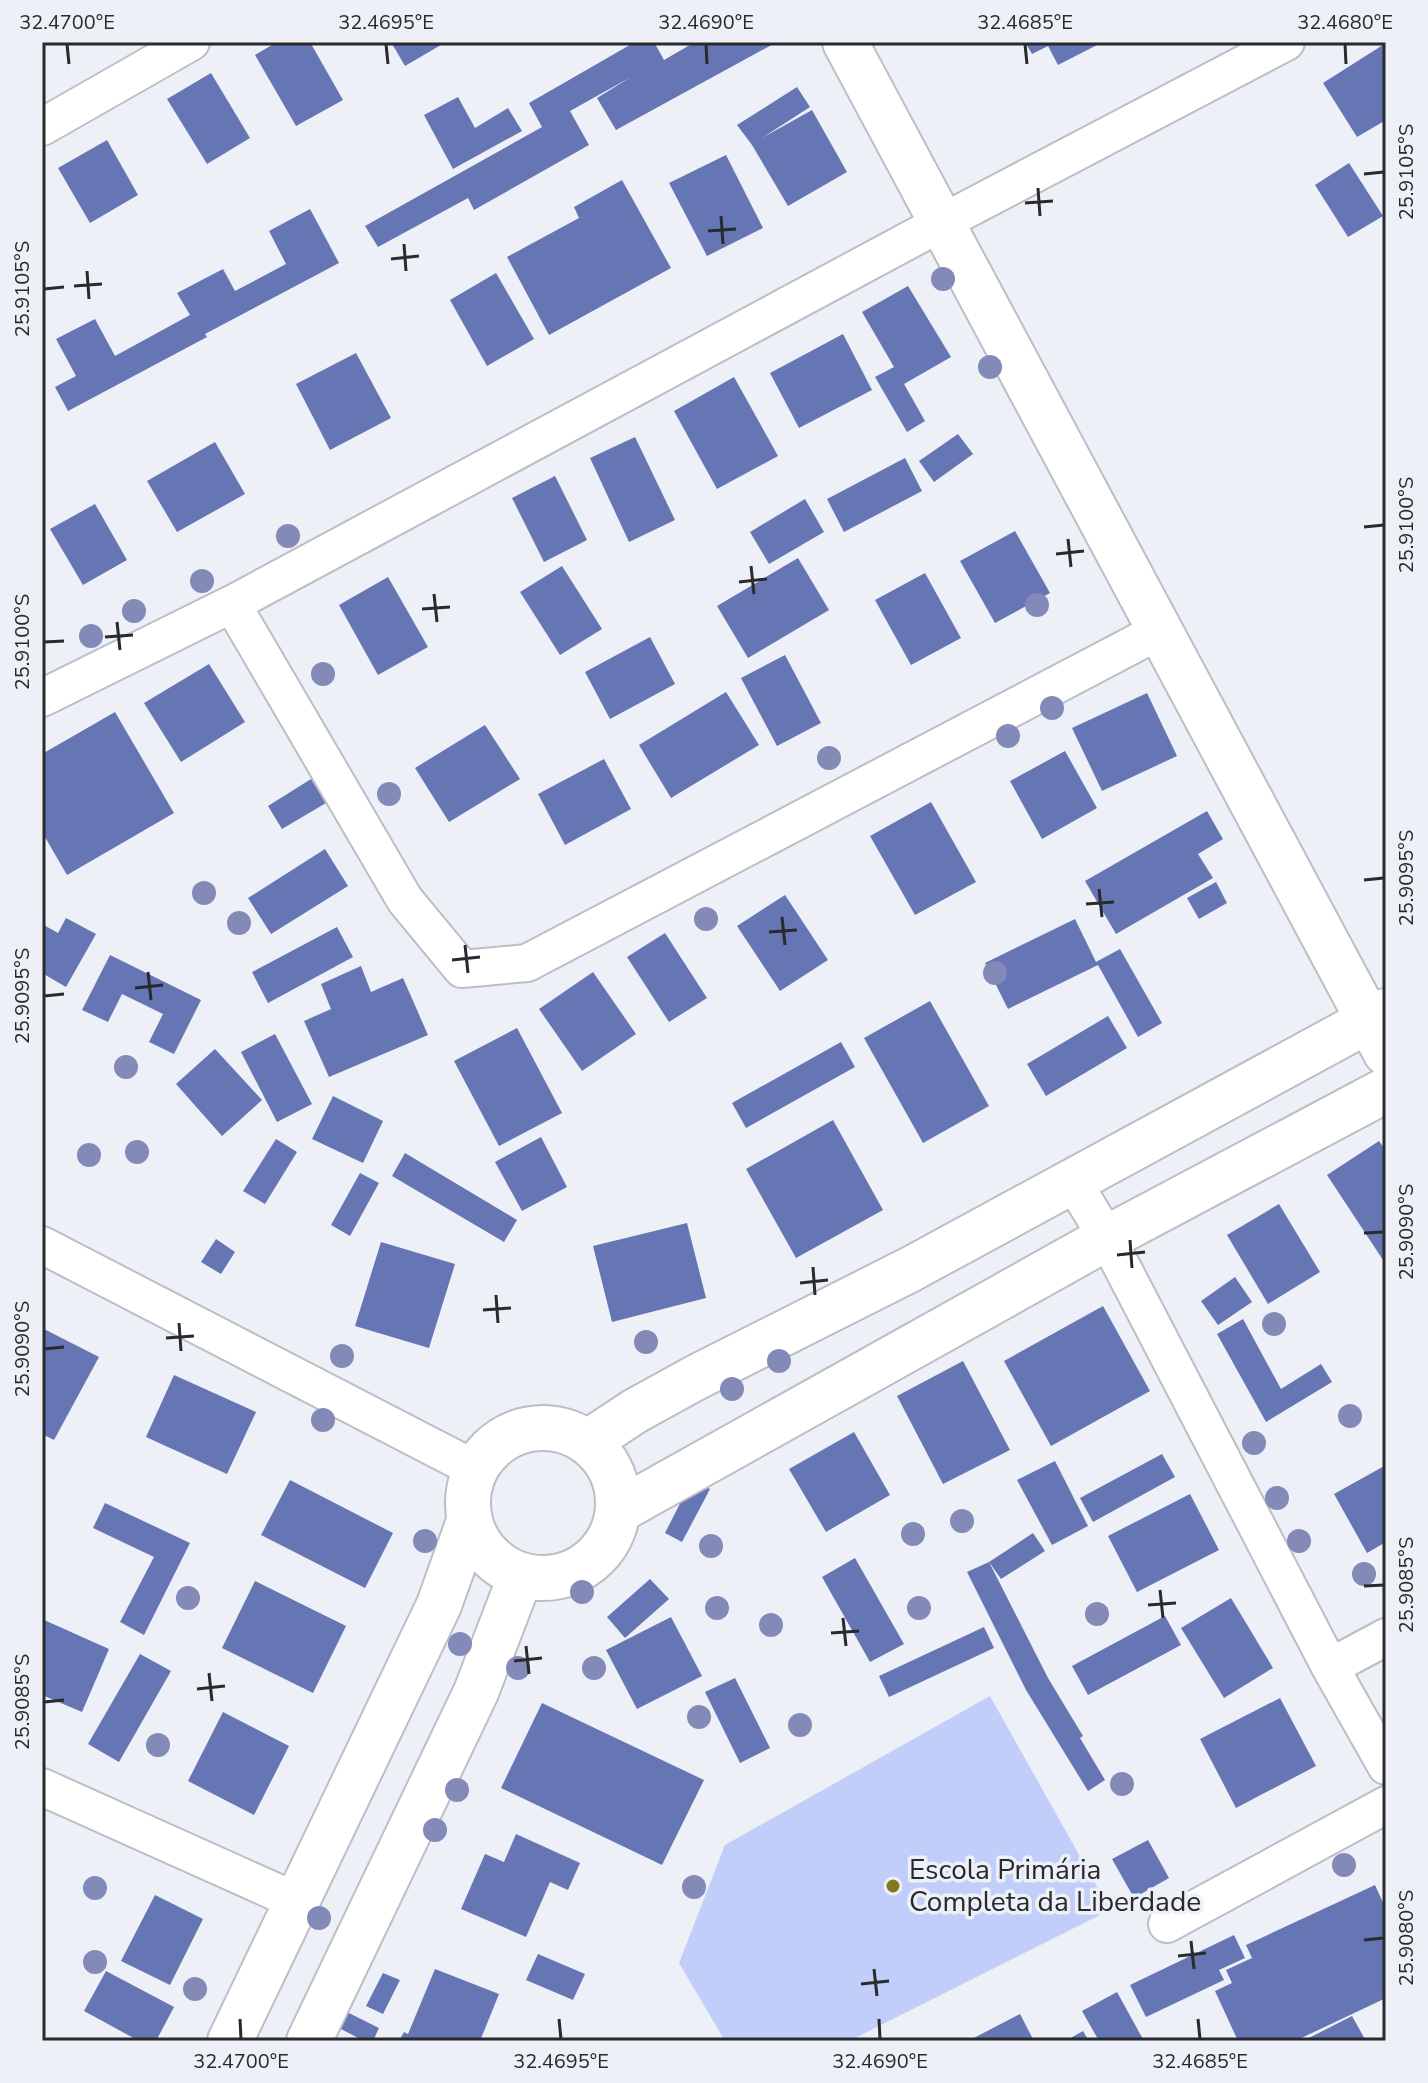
<svg xmlns="http://www.w3.org/2000/svg" width="1428" height="2083" font-family="'Nunito Sans',sans-serif">
  <style>
    .green { fill: #c2cefa }
    .building { fill: #6675b4 }
    .lines { fill: none; stroke-linecap: round; stroke-linejoin: round }
    .street-casing { stroke: #bcbec5; stroke-width: 40 }
    .secondary-casing { stroke: #bcbec5; stroke-width: 48 }
    .street { stroke: #fff; stroke-width: 36 }
    .secondary { stroke: #fff; stroke-width: 44 }
    .tree { fill: #848ab8 }
    .ticks { fill: none; stroke: #292a2d; stroke-width: 3 }
    .poi-dot { fill: #83781c; stroke: #eef0f7; stroke-width: 3 }
    .labels { text-anchor: middle; dominant-baseline: central; stroke-width: 7; stroke-linejoin: round; paint-order: stroke }
    .poi-label { font-size: 28px; fill: #292a2d; stroke: #eef0f7; text-anchor: start }
    .neatline { fill: none; stroke: #292a2d; stroke-width: 3 }
    .ticks-label { font-size: 20px; text-anchor: middle; fill: #292a2d }
  </style>
  <rect width="100%" height="100%" fill="#eef0f7"/>
  <path class="green" d="M990,1696l120,214 -261,131h-124l-46,-78 46,-118z"/>
  <path class="building" d="M277,42h33l33,58 -47,26 -41,-71z
    M391,42h55l-41,24z
    M635,42h19l10,18 31,-18h82l-161,88 -19,-32 34,-21 -61,34 19,34 -115,65 -6,-12 -90,49 -13,-21 177,-99 -13,-24z
    M1025,42h78l-45,23 -10,-19 -16,8z
    M1386,43v77l-29,17 -34,-54z
    M211,73l39,65 -43,26 -40,-65z
    M797,87l13,20 -48,31 50,-28 35,62 -59,34 -36,-61 -15,-20z
    M458,97l17,31 33,-20 14,23 -69,38 -29,-54z
    M107,140l31,55 -48,28 -32,-55z
    M726,155l37,73 -56,28 -38,-73z
    M1349,163l34,53 -35,21 -33,-52z
    M622,180l49,88 -122,67 -42,-78 72,-39 -5,-11z
    M310,209l29,54 -134,71 2,3 -139,74 -13,-24 21,-11 -20,-37 39,-20 20,37 75,-41 -13,-22 46,-24 12,22 51,-27 -17,-33z
    M496,273l38,66 -47,27 -37,-66z
    M908,286l43,71 -47,27 21,37 -18,11 -32,-55 19,-10 -32,-55z
    M843,334l29,56 -73,38 -29,-55z
    M356,353l35,65 -61,32 -34,-66z
    M734,377l44,79 -61,33 -43,-78z
    M958,434l15,20 -39,28 -15,-21z
    M635,437l40,83 -46,22 -39,-84z
    M215,442l30,52 -68,38 -30,-51z
    M905,458l17,33 -78,41 -17,-33z
    M555,476l32,64 -43,22 -32,-64z
    M805,499l19,33 -55,32 -19,-32z
    M95,504l32,56 -44,25 -33,-56z
    M1015,531l35,62 -55,30 -35,-62z
    M798,558l31,52 -81,48 -31,-52z
    M562,566l40,63 -42,26 -40,-63z
    M925,573l36,65 -50,27 -36,-65z
    M388,577l40,70 -50,28 -39,-70z
    M650,637l25,47 -65,35 -25,-47z
    M785,655l36,68 -44,23 -36,-68z
    M209,664l36,58 -64,40 -37,-59z
    M726,692l33,53 -88,53 -32,-53z
    M1147,693l30,63 -75,35 -30,-63z
    M115,712l59,101 -107,62 -25,-43v-78z
    M485,725l35,54 -71,43 -34,-54z
    M1065,751l32,57 -55,31 -32,-58z
    M604,759l27,50 -66,36 -27,-51z
    M311,779l15,24 -44,26 -14,-23z
    M931,802l45,80 -61,33 -45,-79z
    M1207,811l16,28 -25,15 15,24 -97,56 -31,-53z
    M325,849l23,37 -77,48 -23,-36z
    M1216,882l11,21 -28,16 -12,-21z
    M785,895l43,65 -48,31 -43,-65z
    M66,918l30,16 -30,53 -24,-14v-49l16,9z
    M1075,919l21,43 24,-13 42,74 -24,14 -40,-72 -90,44 -23,-46z
    M337,927l16,30 -85,46 -16,-31z
    M665,933l42,65 -38,24 -42,-65z
    M110,955l91,45 -27,54 -25,-12 14,-28 -41,-20 -14,28 -26,-12z
    M361,966l10,26 32,-14 25,57 -99,42 -25,-56 27,-12 -10,-25z
    M593,972l43,62 -54,37 -43,-62z
    M930,1001l59,105 -66,37 -59,-105z
    M1108,1016l19,32 -81,48 -19,-32z
    M517,1028l45,85 -63,33 -45,-85z
    M275,1034l37,70 -35,18 -36,-70z
    M841,1042l14,25 -109,61 -14,-25z
    M215,1049l47,51 -40,36 -46,-52z
    M333,1096l50,25 -20,42 -51,-24z
    M833,1120l50,90 -87,48 -50,-89z
    M541,1137l26,50 -45,24 -27,-49z
    M276,1139l21,13 -32,52 -22,-13z
    M1379,1141l7,10v107l-3,2 -56,-85z
    M405,1153l112,67 -13,22 -112,-66z
    M360,1173l19,10 -29,53 -19,-11z
    M1279,1204l41,68 -52,32 -41,-69z
    M687,1223l19,75 -94,24 -19,-76z
    M216,1239l19,13 -14,22 -20,-12z
    M381,1242l74,22 -26,84 -74,-22z
    M1235,1277l17,25 -34,23 -17,-24z
    M1103,1306l47,85 -99,55 -47,-85z
    M1243,1319l38,70 40,-25 11,18 -66,40 -49,-88z
    M42,1328l57,29 -45,83 -12,-6z
    M963,1361l47,89 -67,34 -46,-88z
    M174,1375l82,37 -29,62 -81,-37z
    M854,1432l36,63 -64,37 -37,-63z
    M1162,1454l13,23 -82,45 -13,-24z
    M1055,1461l33,65 -36,19 -35,-65z
    M1386,1465v77l-19,11 -33,-59z
    M290,1480l103,53 -28,55 -104,-53z
    M692,1480l18,9 -28,53 -17,-9z
    M1190,1494l29,56 -82,42 -29,-56z
    M105,1503l85,40 -46,92 -24,-13 34,-65 -61,-29z
    M1033,1533l12,18 -44,28 -12,-17z
    M855,1558l49,86 -34,18 -48,-85z
    M989,1562l59,116 35,58 -3,2 25,42 -17,11 -62,-101 -59,-118z
    M650,1579l19,20 -44,39 -18,-21z
    M255,1581l91,45 -33,67 -91,-45z
    M1231,1598l42,70 -49,30 -43,-70z
    M1165,1616l16,29 -93,50 -16,-29z
    M671,1617l31,59 -65,33 -31,-59z
    M42,1619l67,30 -27,63 -40,-17z
    M984,1627l10,21 -105,49 -10,-21z
    M140,1654l31,17 -52,91 -31,-18z
    M735,1678l35,70 -30,15 -35,-71z
    M1280,1698l36,68 -80,42 -36,-69z
    M542,1703l162,77 -42,85 -161,-77z
    M223,1712l66,34 -35,69 -66,-34z
    M516,1834l64,29 -12,27 -18,-8 -24,55 -65,-28 24,-55 19,8z
    M1148,1840l21,38 -35,20 -22,-39z
    M1375,1885l11,24v89l-91,43h-57l-23,-50 17,-8 -6,-13 26,-12 -6,-13z
    M155,1895l48,24 -33,66 -49,-24z
    M1234,1935l11,23 -26,12 5,10 -78,37 -16,-32z
    M538,1954l47,20 -12,26 -47,-20z
    M435,1969l64,25 -19,47h-81l5,-9 4,2z
    M106,1971l68,36 -18,34h-17l-55,-30z
    M383,1973l17,7 -17,34 -17,-8z
    M1117,1992l27,49h-45l-17,-30z
    M345,2011l34,17 -6,13h-9l-27,-14z
    M1020,2014l14,27h-66z
    M1352,2016l14,25h-63z
    M1083,2031l6,10h-19l-1,-2z"/>
  <g class="lines">
    <g class="street-casing">
      <path id="street" d="M42,127l149,-85
        M232,604l173,296 57,69 65,-6 632,-332
        M42,698l190,-94 709,-381 345,-181
        M1072,1180l35,58 223,429 56,99
        M42,1245l433,224
        M1330,1667l56,-30
        M42,1787l254,114
        M1167,1924l219,-119"/>
    </g>
    <g class="secondary-casing">
      <path id="secondary" d="M845,42l541,1011
        M468 1503a75 75 0 1 1 150 0a75 75 0 1 1-150 0Z
        M588,1442l47,-31 60,-33 216,-109 475,-258
        M618,1511l489,-273 279,-148
        M230,2041l209,-436 30,-84
        M309,2041l167,-349 45,-117"/>
    </g>
    <use href="#street" class="street"/>
    <use href="#secondary" class="secondary"/>
  </g>
  <g class="tree">
    <circle cx="943" cy="279" r="12"/>
    <circle cx="990" cy="367" r="12"/>
    <circle cx="288" cy="536" r="12"/>
    <circle cx="202" cy="581" r="12"/>
    <circle cx="1037" cy="605" r="12"/>
    <circle cx="134" cy="611" r="12"/>
    <circle cx="91" cy="636" r="12"/>
    <circle cx="323" cy="674" r="12"/>
    <circle cx="1052" cy="708" r="12"/>
    <circle cx="1008" cy="736" r="12"/>
    <circle cx="829" cy="758" r="12"/>
    <circle cx="389" cy="794" r="12"/>
    <circle cx="204" cy="893" r="12"/>
    <circle cx="706" cy="919" r="12"/>
    <circle cx="239" cy="923" r="12"/>
    <circle cx="995" cy="973" r="12"/>
    <circle cx="126" cy="1067" r="12"/>
    <circle cx="137" cy="1152" r="12"/>
    <circle cx="89" cy="1155" r="12"/>
    <circle cx="1274" cy="1324" r="12"/>
    <circle cx="646" cy="1342" r="12"/>
    <circle cx="342" cy="1356" r="12"/>
    <circle cx="779" cy="1361" r="12"/>
    <circle cx="732" cy="1389" r="12"/>
    <circle cx="1350" cy="1416" r="12"/>
    <circle cx="323" cy="1420" r="12"/>
    <circle cx="1254" cy="1443" r="12"/>
    <circle cx="1277" cy="1498" r="12"/>
    <circle cx="962" cy="1521" r="12"/>
    <circle cx="913" cy="1534" r="12"/>
    <circle cx="425" cy="1541" r="12"/>
    <circle cx="1299" cy="1541" r="12"/>
    <circle cx="711" cy="1546" r="12"/>
    <circle cx="1364" cy="1574" r="12"/>
    <circle cx="582" cy="1592" r="12"/>
    <circle cx="188" cy="1598" r="12"/>
    <circle cx="717" cy="1608" r="12"/>
    <circle cx="919" cy="1608" r="12"/>
    <circle cx="1097" cy="1614" r="12"/>
    <circle cx="771" cy="1625" r="12"/>
    <circle cx="460" cy="1644" r="12"/>
    <circle cx="518" cy="1668" r="12"/>
    <circle cx="594" cy="1668" r="12"/>
    <circle cx="699" cy="1717" r="12"/>
    <circle cx="800" cy="1725" r="12"/>
    <circle cx="158" cy="1745" r="12"/>
    <circle cx="1122" cy="1784" r="12"/>
    <circle cx="457" cy="1790" r="12"/>
    <circle cx="435" cy="1830" r="12"/>
    <circle cx="1344" cy="1865" r="12"/>
    <circle cx="694" cy="1887" r="12"/>
    <circle cx="95" cy="1888" r="12"/>
    <circle cx="319" cy="1918" r="12"/>
    <circle cx="95" cy="1962" r="12"/>
    <circle cx="195" cy="1989" r="12"/>
  </g>
  <path class="ticks" d="M67,44l2,20M386,44l2,20M706,44l1,20M1025,44l2,20M1345,44l1,20M1364,174l20,-2M1038,188l2,28M1025,203l28,-2M721,216l2,28M708,231l28,-2M404,244l2,27M391,259l28,-3M87,271l2,28M74,286l28,-2M44,289l20,-2M1364,527l20,-2M1068,539l3,28M1056,554l28,-3M751,566l3,28M739,582l28,-3M434,594l3,28M422,609l28,-2M117,622l3,28M105,637l28,-2M44,642l20,-1M1364,880l20,-2M1099,889l3,28M1086,904l28,-2M782,917l3,28M769,932l28,-2M465,945l3,28M452,960l28,-3M148,972l3,28M135,988l28,-3M44,996l20,-2M1364,1233l20,-1M1130,1240l2,28M1117,1255l28,-3M813,1267l2,28M800,1283l28,-3M496,1295l2,28M483,1310l28,-2M179,1323l2,28M166,1338l28,-2M44,1349l20,-2M1364,1586l20,-1M1160,1590l3,28M1148,1605l28,-2M843,1618l3,28M831,1633l28,-2M526,1646l3,28M514,1661l28,-3M209,1673l3,28M197,1689l28,-3M44,1702l20,-2M1364,1940l20,-2M1191,1941l3,28M1178,1956l28,-3M874,1969l3,27M861,1984l28,-3M240,2019l1,20M559,2019l2,20M879,2019l1,20M1198,2019l2,20"/>
  <circle class="poi-dot" cx="893" cy="1886" r="8"/>
  <g class="labels">
    <g class="poi-label">
      <text x="909" y="1870">Escola Primária<tspan x="909" dy="32">Completa da Liberdade</tspan></text>
    </g>
  </g>
  <rect width="1428" height="2083" fill="none" stroke="#eef0f7" stroke-width="88"/>
  <rect x="44" y="44" width="1340" height="1995" class="neatline"/>
  <g class="ticks-label">
    <text x="67" y="29">32.4700°E</text>
    <text x="386" y="29">32.4695°E</text>
    <text x="706" y="29">32.4690°E</text>
    <text x="1025" y="29">32.4685°E</text>
    <text x="1345" y="29">32.4680°E</text>
    <text transform="translate(1406 172) rotate(-90)" y="7">25.9105°S</text>
    <text transform="translate(22 289) rotate(-90)" y="7">25.9105°S</text>
    <text transform="translate(1406 525) rotate(-90)" y="7">25.9100°S</text>
    <text transform="translate(22 642) rotate(-90)" y="7">25.9100°S</text>
    <text transform="translate(1406 878) rotate(-90)" y="7">25.9095°S</text>
    <text transform="translate(22 996) rotate(-90)" y="7">25.9095°S</text>
    <text transform="translate(1406 1232) rotate(-90)" y="7">25.9090°S</text>
    <text transform="translate(22 1349) rotate(-90)" y="7">25.9090°S</text>
    <text transform="translate(1406 1585) rotate(-90)" y="7">25.9085°S</text>
    <text transform="translate(22 1702) rotate(-90)" y="7">25.9085°S</text>
    <text transform="translate(1406 1938) rotate(-90)" y="7">25.9080°S</text>
    <text x="241" y="2068">32.4700°E</text>
    <text x="561" y="2068">32.4695°E</text>
    <text x="880" y="2068">32.4690°E</text>
    <text x="1200" y="2068">32.4685°E</text>
  </g>
</svg>
